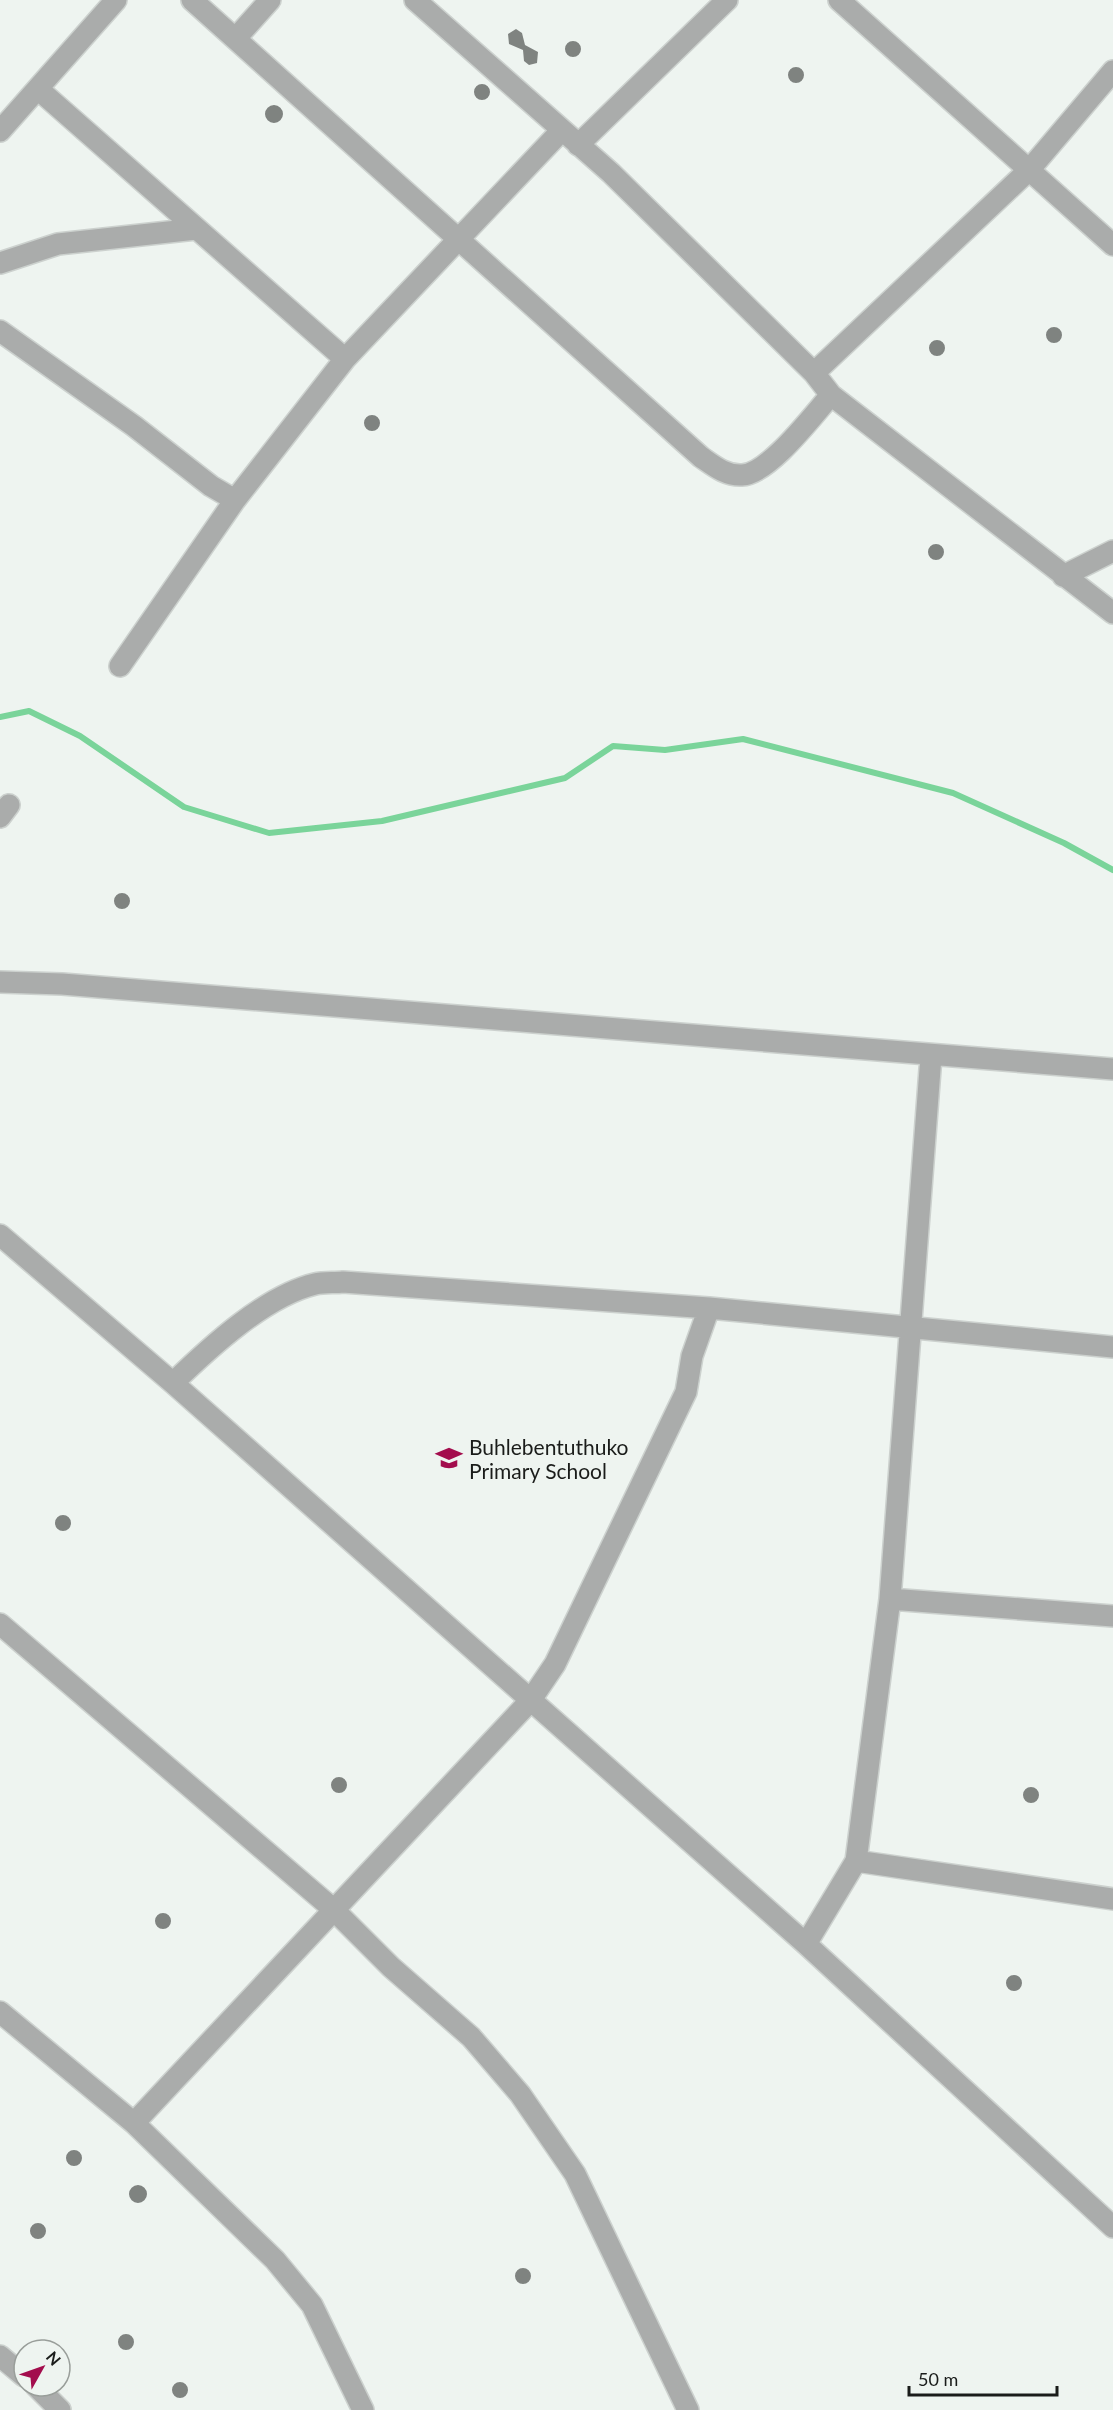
<svg xmlns="http://www.w3.org/2000/svg" width="1113" height="2410" font-family="Lato,sans-serif">
  <style>
    .lines { fill: none; stroke-linecap: round; stroke-linejoin: round }
    .stream { stroke: #7ad49a; stroke-width: 6 }
    .building { fill: #7f8380 }
    .minor-casing { stroke: #ccd1ce; stroke-width: 24 }
    .minor { stroke: #aaacab; stroke-width: 21 }
    .labels { text-anchor: middle; dominant-baseline: central; stroke-width: 5; stroke-linejoin: round; paint-order: stroke }
    .poi-label { font-size: 21px; fill: #1a1c1a; stroke: #eef4f0; text-anchor: start }
  </style>
  <rect width="100%" height="100%" fill="#eef4f0"/>
  <g class="lines">
    <path class="stream" d="M0,717l29,-6 51,25 104,71 85,26 113,-12 183,-43 48,-32 52,4 78,-11 210,54 111,50 49,27"/>
  </g>
  <path class="building" d="M516,29l6,4 3,12 13,7 -1,11 -8,2 -5,-4 -1,-11 -14,-6 -1,-10z
    M565 49a8 8 0 1 1 16 0a8 8 0 1 1-16 0Z
    M788 75a8 8 0 1 1 16 0a8 8 0 1 1-16 0Z
    M474 92a8 8 0 1 1 16 0a8 8 0 1 1-16 0Z
    M265 114a9 9 0 1 1 18 0a9 9 0 1 1-18 0Z
    M1046 335a8 8 0 1 1 16 0a8 8 0 1 1-16 0Z
    M929 348a8 8 0 1 1 16 0a8 8 0 1 1-16 0Z
    M364 423a8 8 0 1 1 16 0a8 8 0 1 1-16 0Z
    M928 552a8 8 0 1 1 16 0a8 8 0 1 1-16 0Z
    M114 901a8 8 0 1 1 16 0a8 8 0 1 1-16 0Z
    M55 1523a8 8 0 1 1 16 0a8 8 0 1 1-16 0Z
    M331 1785a8 8 0 1 1 16 0a8 8 0 1 1-16 0Z
    M1023 1795a8 8 0 1 1 16 0a8 8 0 1 1-16 0Z
    M155 1921a8 8 0 1 1 16 0a8 8 0 1 1-16 0Z
    M1006 1983a8 8 0 1 1 16 0a8 8 0 1 1-16 0Z
    M66 2158a8 8 0 1 1 16 0a8 8 0 1 1-16 0Z
    M129 2194a9 9 0 1 1 18 0a9 9 0 1 1-18 0Z
    M30 2231a8 8 0 1 1 16 0a8 8 0 1 1-16 0Z
    M515 2276a8 8 0 1 1 16 0a8 8 0 1 1-16 0Z
    M118 2342a8 8 0 1 1 16 0a8 8 0 1 1-16 0Z
    M172 2390a8 8 0 1 1 16 0a8 8 0 1 1-16 0Z"/>
  <g class="lines">
    <g class="minor-casing">
      <path id="minor" d="M192,0l509,457c13,9 25,19 41,18 27,-1 71,-60 89,-80
        M415,0l196,173 203,200 17,22 282,218
        M839,0l274,245
        M236,38l34,-38
        M38,89l307,270 217,-229
        M0,131l116,-131
        M578,145l149,-145
        M0,263l58,-19 138,-15
        M0,331l134,95 77,60 24,14 110,-141
        M814,373l216,-204 83,-98
        M1063,576l50,-25
        M120,666l115,-166
        M0,817l9,-12
        M0,982l62,2 1051,85
        M0,1235l173,148 633,561 307,283
        M173,1383c36,-35 92,-87 142,-99 9,-2 19,-1 28,-2l366,26 404,39
        M890,1599l223,17
        M0,1624l333,285 58,58 80,70 49,57 55,80 113,236
        M856,1861l257,38
        M806,1944l50,-83 34,-262 41,-543
        M0,2012l134,111 141,137 37,45 51,105
        M134,2123l396,-422 25,-37 131,-272 6,-36 17,-48
        M0,2356l24,20
        M36,2386l24,24"/>
    </g>
    <use href="#minor" class="minor"/>
  </g>
  <defs>
    <g id="school-bare" transform="scale(2.07)"><path d="M0-5L7-2L0 1L-7-2ZM-4 1L0 2.5L4 1V4Q0 6-4 4Z" fill="#a30d4d" stroke="#eef4f0" stroke-width="2.5" paint-order="stroke"/></g>
  </defs>
  <g fill-rule="evenodd">
    <use href="#school-bare" x="449" y="1458"/>
  </g>
  <g class="labels">
    <g class="poi-label">
      <text x="469" y="1446">Buhlebentuthuko<tspan x="469" dy="24">Primary School</tspan></text>
    </g>
  </g>
  <g transform="translate(42 2368) rotate(50)"><circle r="28" fill="#eef4f0" stroke="#999e9a" stroke-width="1.5"/>
  <path d="M0-4.5L10 22L0 15L-10 22Z" fill="#a30d4d"/>
  <text y="-9" font-size="16" font-weight="bold" text-anchor="middle" fill="#1a1c1a">N</text>
  </g>
  <path d="M909 2386v9h148v-9" fill="none" stroke="#1a1c1a" stroke-width="3"/>
  <text x="918" y="2386" font-size="18" fill="#1a1c1a" stroke="#eef4f0" stroke-width="4.5" paint-order="stroke">50 m</text>
</svg>
